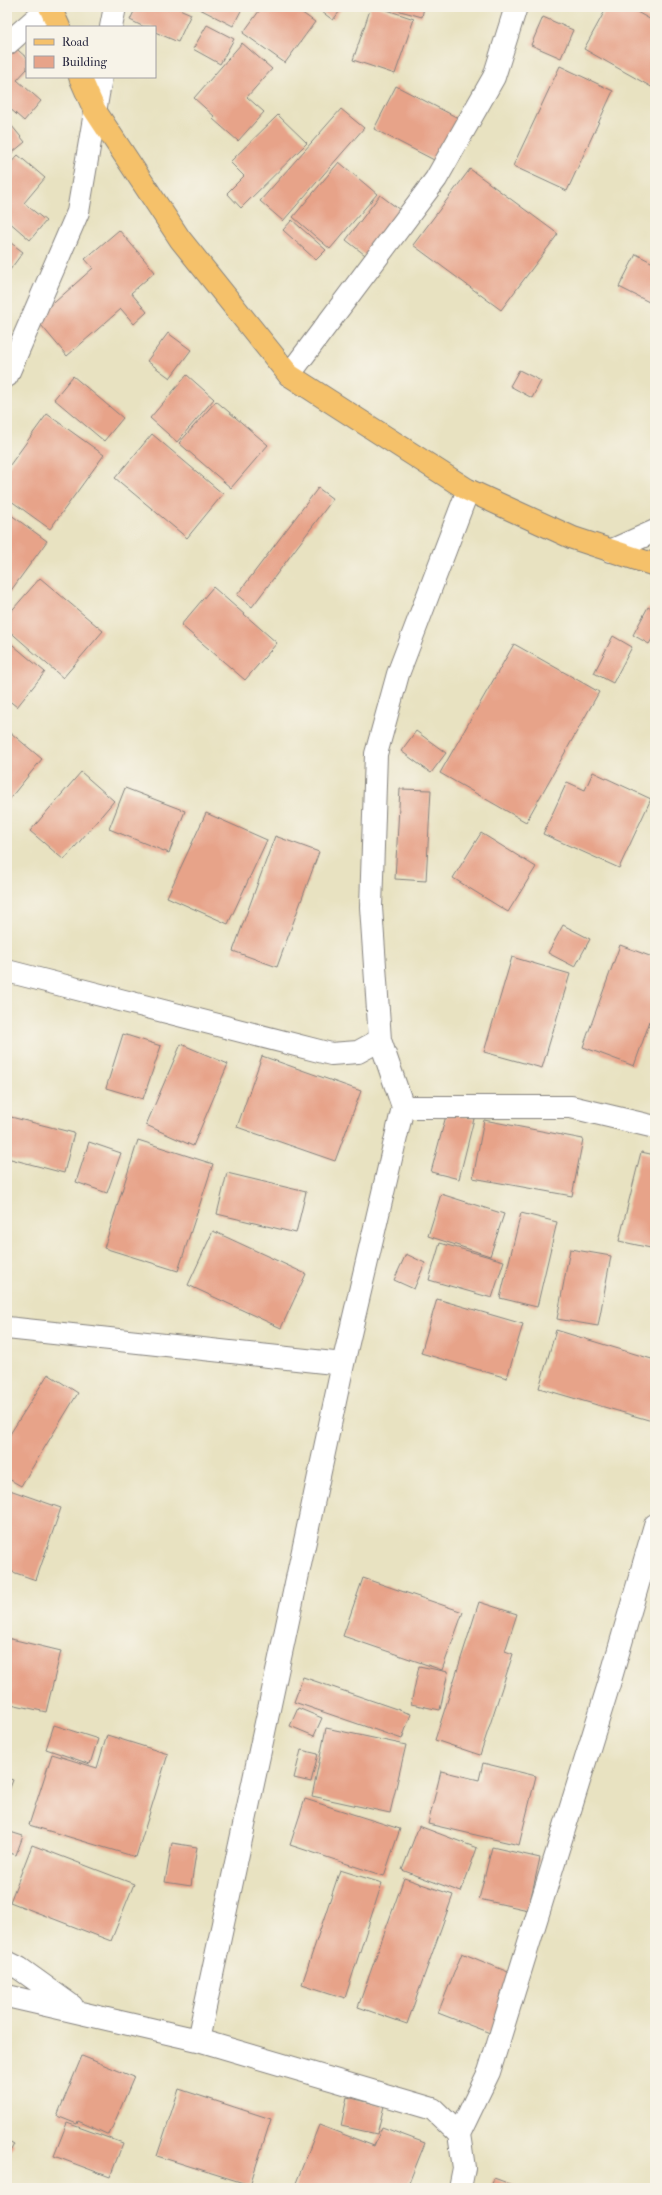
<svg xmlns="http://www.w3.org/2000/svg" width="662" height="2195" font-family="'IM FELL French Canon',serif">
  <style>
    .building { fill: #e7a389 }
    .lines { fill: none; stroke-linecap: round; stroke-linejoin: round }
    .minor-casing { stroke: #85827e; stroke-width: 24 }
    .major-casing { stroke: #85827e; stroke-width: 24 }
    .minor { stroke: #fff; stroke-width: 22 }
    .major { stroke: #f5c16b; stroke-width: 22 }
  </style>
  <rect width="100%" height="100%" fill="#f7f3e8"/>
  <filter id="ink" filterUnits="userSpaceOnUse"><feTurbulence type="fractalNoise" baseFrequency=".025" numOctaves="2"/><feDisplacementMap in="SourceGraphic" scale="8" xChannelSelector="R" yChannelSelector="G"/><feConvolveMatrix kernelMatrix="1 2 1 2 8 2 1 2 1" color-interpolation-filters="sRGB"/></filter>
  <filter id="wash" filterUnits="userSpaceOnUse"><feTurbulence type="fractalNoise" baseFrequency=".012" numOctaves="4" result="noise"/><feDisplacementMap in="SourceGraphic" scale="16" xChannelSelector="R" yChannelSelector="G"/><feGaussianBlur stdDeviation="0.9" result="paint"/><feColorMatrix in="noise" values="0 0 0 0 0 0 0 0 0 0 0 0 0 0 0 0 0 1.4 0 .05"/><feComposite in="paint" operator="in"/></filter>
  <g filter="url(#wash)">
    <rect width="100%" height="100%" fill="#e8e2c1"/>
    <g id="blocks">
      <path class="building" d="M136,7h39l16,7 -13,28 -23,-10v-5h-11l-14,-7z
        M196,7h47l-10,19z
        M262,7h32l21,15 -30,41 -42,-30z
        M315,7h28l-10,13z
        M371,7h7l36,12 -19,55 -42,-14z
        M386,7h38l-2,10z
        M607,7h21l27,15v67l-71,-40z
        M543,17l30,13 -12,28 -30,-13z
        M207,25l27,14 -14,25 -27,-15z
        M242,43l30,26 -25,28 17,15 -26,29 -25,-22 2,-2 -21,-19z
        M11,44l16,14v11l-10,11 24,21 -17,20 -17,-15v-58z
        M560,66l53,25 -46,100 -54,-25z
        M396,86l64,33 -22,43 -64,-33z
        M341,109l23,19 -81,93 -23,-20z
        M278,115l29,28 -66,65 -14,-15 17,-17 -14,-14z
        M7,120l18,22 -18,15z
        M18,155l27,23 -21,25 22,18 -16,19 -23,-20v-53z
        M339,162l38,32 -47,55 -37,-32z
        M470,169l88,65 -57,76 -88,-65z
        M380,195l24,18 -35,45 -23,-18z
        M292,220l34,30 -10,10 -33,-30z
        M119,230l36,42 -24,21 16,19 -13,12 -13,-15 -54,47 -31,-37 57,-51 -8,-9z
        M7,240l16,12 -16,22z
        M636,254l19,10v41l-36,-18z
        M168,333l23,17 -21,28 -23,-17z
        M519,370l22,11 -9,17 -22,-12z
        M187,375l27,24 -37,43 -27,-24z
        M73,376l50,42 -19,23 -50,-42z
        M216,401l52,44 -37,43 -52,-45z
        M47,414l57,41 -54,74 -43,-31v-29z
        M152,434l71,60 -36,44 -72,-60z
        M318,488l15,11 -81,108 -15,-12z
        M7,512l40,29 -40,55z
        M40,578l63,53 -40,47 -56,-49v-13z
        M213,587l64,56 -32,37 -64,-55z
        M648,607l7,4v23l-6,10 -16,-9z
        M613,636l19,11 -19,36 -19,-10z
        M7,640l38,32 -28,35 -10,-8z
        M514,644l85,48 -73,130 -86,-49z
        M416,731l30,22 -15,20 -30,-22z
        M11,733l31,26 -35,43v-64z
        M81,772l33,29 -50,59 -34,-29z
        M593,772l58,27 -32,69 -76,-34 24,-52 18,8z
        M125,788l60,23 -16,42 -60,-24z
        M400,789l31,1 -5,91 -31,-2z
        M206,813l61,27 -39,84 -61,-27z
        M481,833l55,34 -28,45 -55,-34z
        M275,836l44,16 -42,115 -44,-16z
        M563,925l27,14 -15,28 -27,-14z
        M620,945l35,13v49l-21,59 -51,-19z
        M512,957l58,17 -28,94 -58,-16z
        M123,1034l38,12 -18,53 -37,-11z
        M181,1044l47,20 -35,82 -47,-21z
        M262,1056l99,35 -26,70 -98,-34z
        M447,1112l27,7 -15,60 -28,-7z
        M7,1116l67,17 -10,40 -57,-15z
        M484,1120l99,19 -11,57 -99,-18z
        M138,1140l75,24 -35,107 -74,-23z
        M89,1142l32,11 -14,40 -31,-11z
        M641,1152l14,3v94l-36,-8z
        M227,1173l79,19 -10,41 -79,-19z
        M441,1194l63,20 -14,42 -62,-20z
        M521,1213l36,9 -20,85 -37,-9z
        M213,1231l93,43 -25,54 -93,-43z
        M440,1243l64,18 -12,37 -63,-18z
        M570,1249l41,7 -13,70 -41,-7z
        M406,1254l19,9 -11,26 -20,-9z
        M437,1299l86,25 -16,54 -86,-25z
        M556,1330l99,30v53l-3,8 -113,-33z
        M48,1374l30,19 -57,93 -14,-8v-39z
        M7,1489l54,19 -25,72 -29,-10z
        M363,1578l100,34 -21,58 -99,-34z
        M479,1602l38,12 -12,37 8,3 -33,101 -45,-15z
        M7,1638l54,13 -15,61 -39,-9z
        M419,1666l29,6 -8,38 -29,-6z
        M303,1677l108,37 -9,25 -108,-37z
        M298,1708l24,10 -8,18 -24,-10z
        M54,1725l44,14 -8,25 -44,-15z
        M326,1728l80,17 -16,68 -78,-17z
        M107,1735l61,19 -32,103 -107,-32 23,-71 45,14z
        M301,1750l17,4 -7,28 -17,-4z
        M483,1763l53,13 -17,69 -91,-21 13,-53 38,9z
        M7,1778l6,2 -6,16z
        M305,1799l95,30 -16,47 -94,-31z
        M419,1826l58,22 -16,44 -59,-22z
        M7,1831l16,5 -7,19 -9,-3z
        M172,1843l25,4 -6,39 -26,-4z
        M32,1845l102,39 -23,57 -101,-39z
        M492,1847l48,11 -12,52 -49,-11z
        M340,1870l42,13 -37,115 -43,-14z
        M404,1878l49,17 -46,129 -49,-17z
        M462,1953l51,21 -23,59 -52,-20z
        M82,2056l52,21 -25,58 -31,-14 -1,3 -20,-8z
        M179,2089l92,30 -21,66 -93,-29z
        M347,2097l37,9 -7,28 -36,-8z
        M67,2123l56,20 -13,34 -56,-21z
        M319,2125l55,21 8,-19 43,16 -18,45h-29l-13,-5 -2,5h-69z
        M7,2140l7,4 -7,14z
        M494,2178l27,10h-31z"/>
    </g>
  </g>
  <g filter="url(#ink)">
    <use href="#blocks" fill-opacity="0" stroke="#85827e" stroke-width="1"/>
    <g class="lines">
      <g class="minor-casing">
        <path id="minor" d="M111,27l4,-20
          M7,44l42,-37
          M289,375l147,-196 58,-102 22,-70
          M7,376l71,-164 23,-135
          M610,551l45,-20
          M7,971l324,83 27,-2 22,-12
          M403,1107h168l84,20
          M7,1328l336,36
          M7,1962l12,6 53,38
          M7,1996l191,44 235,69 26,25 5,34 -4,20
          M198,2040l145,-676 60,-257 -23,-67 -9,-133 5,-153 22,-80 70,-184
          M459,2134l30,-62 120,-388 46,-159"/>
      </g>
      <g class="major-casing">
        <path id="major" d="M50,7l9,20
          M80,77l14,32 86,130 109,136 179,115 105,48 82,27"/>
      </g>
      <use href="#minor" class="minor"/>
      <use href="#major" class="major"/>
    </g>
  </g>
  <rect width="662" height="2195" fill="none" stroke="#f7f3e8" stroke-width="24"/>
  <rect x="26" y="26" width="130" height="52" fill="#f7f3e8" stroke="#a29fa3"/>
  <rect x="34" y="39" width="20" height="6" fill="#f5c16b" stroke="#a29fa3"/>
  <text x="62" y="46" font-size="12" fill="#22223b">Road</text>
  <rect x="34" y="56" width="20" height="12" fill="#e7a389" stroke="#a29fa3"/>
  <text x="62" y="66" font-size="12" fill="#22223b">Building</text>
</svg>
